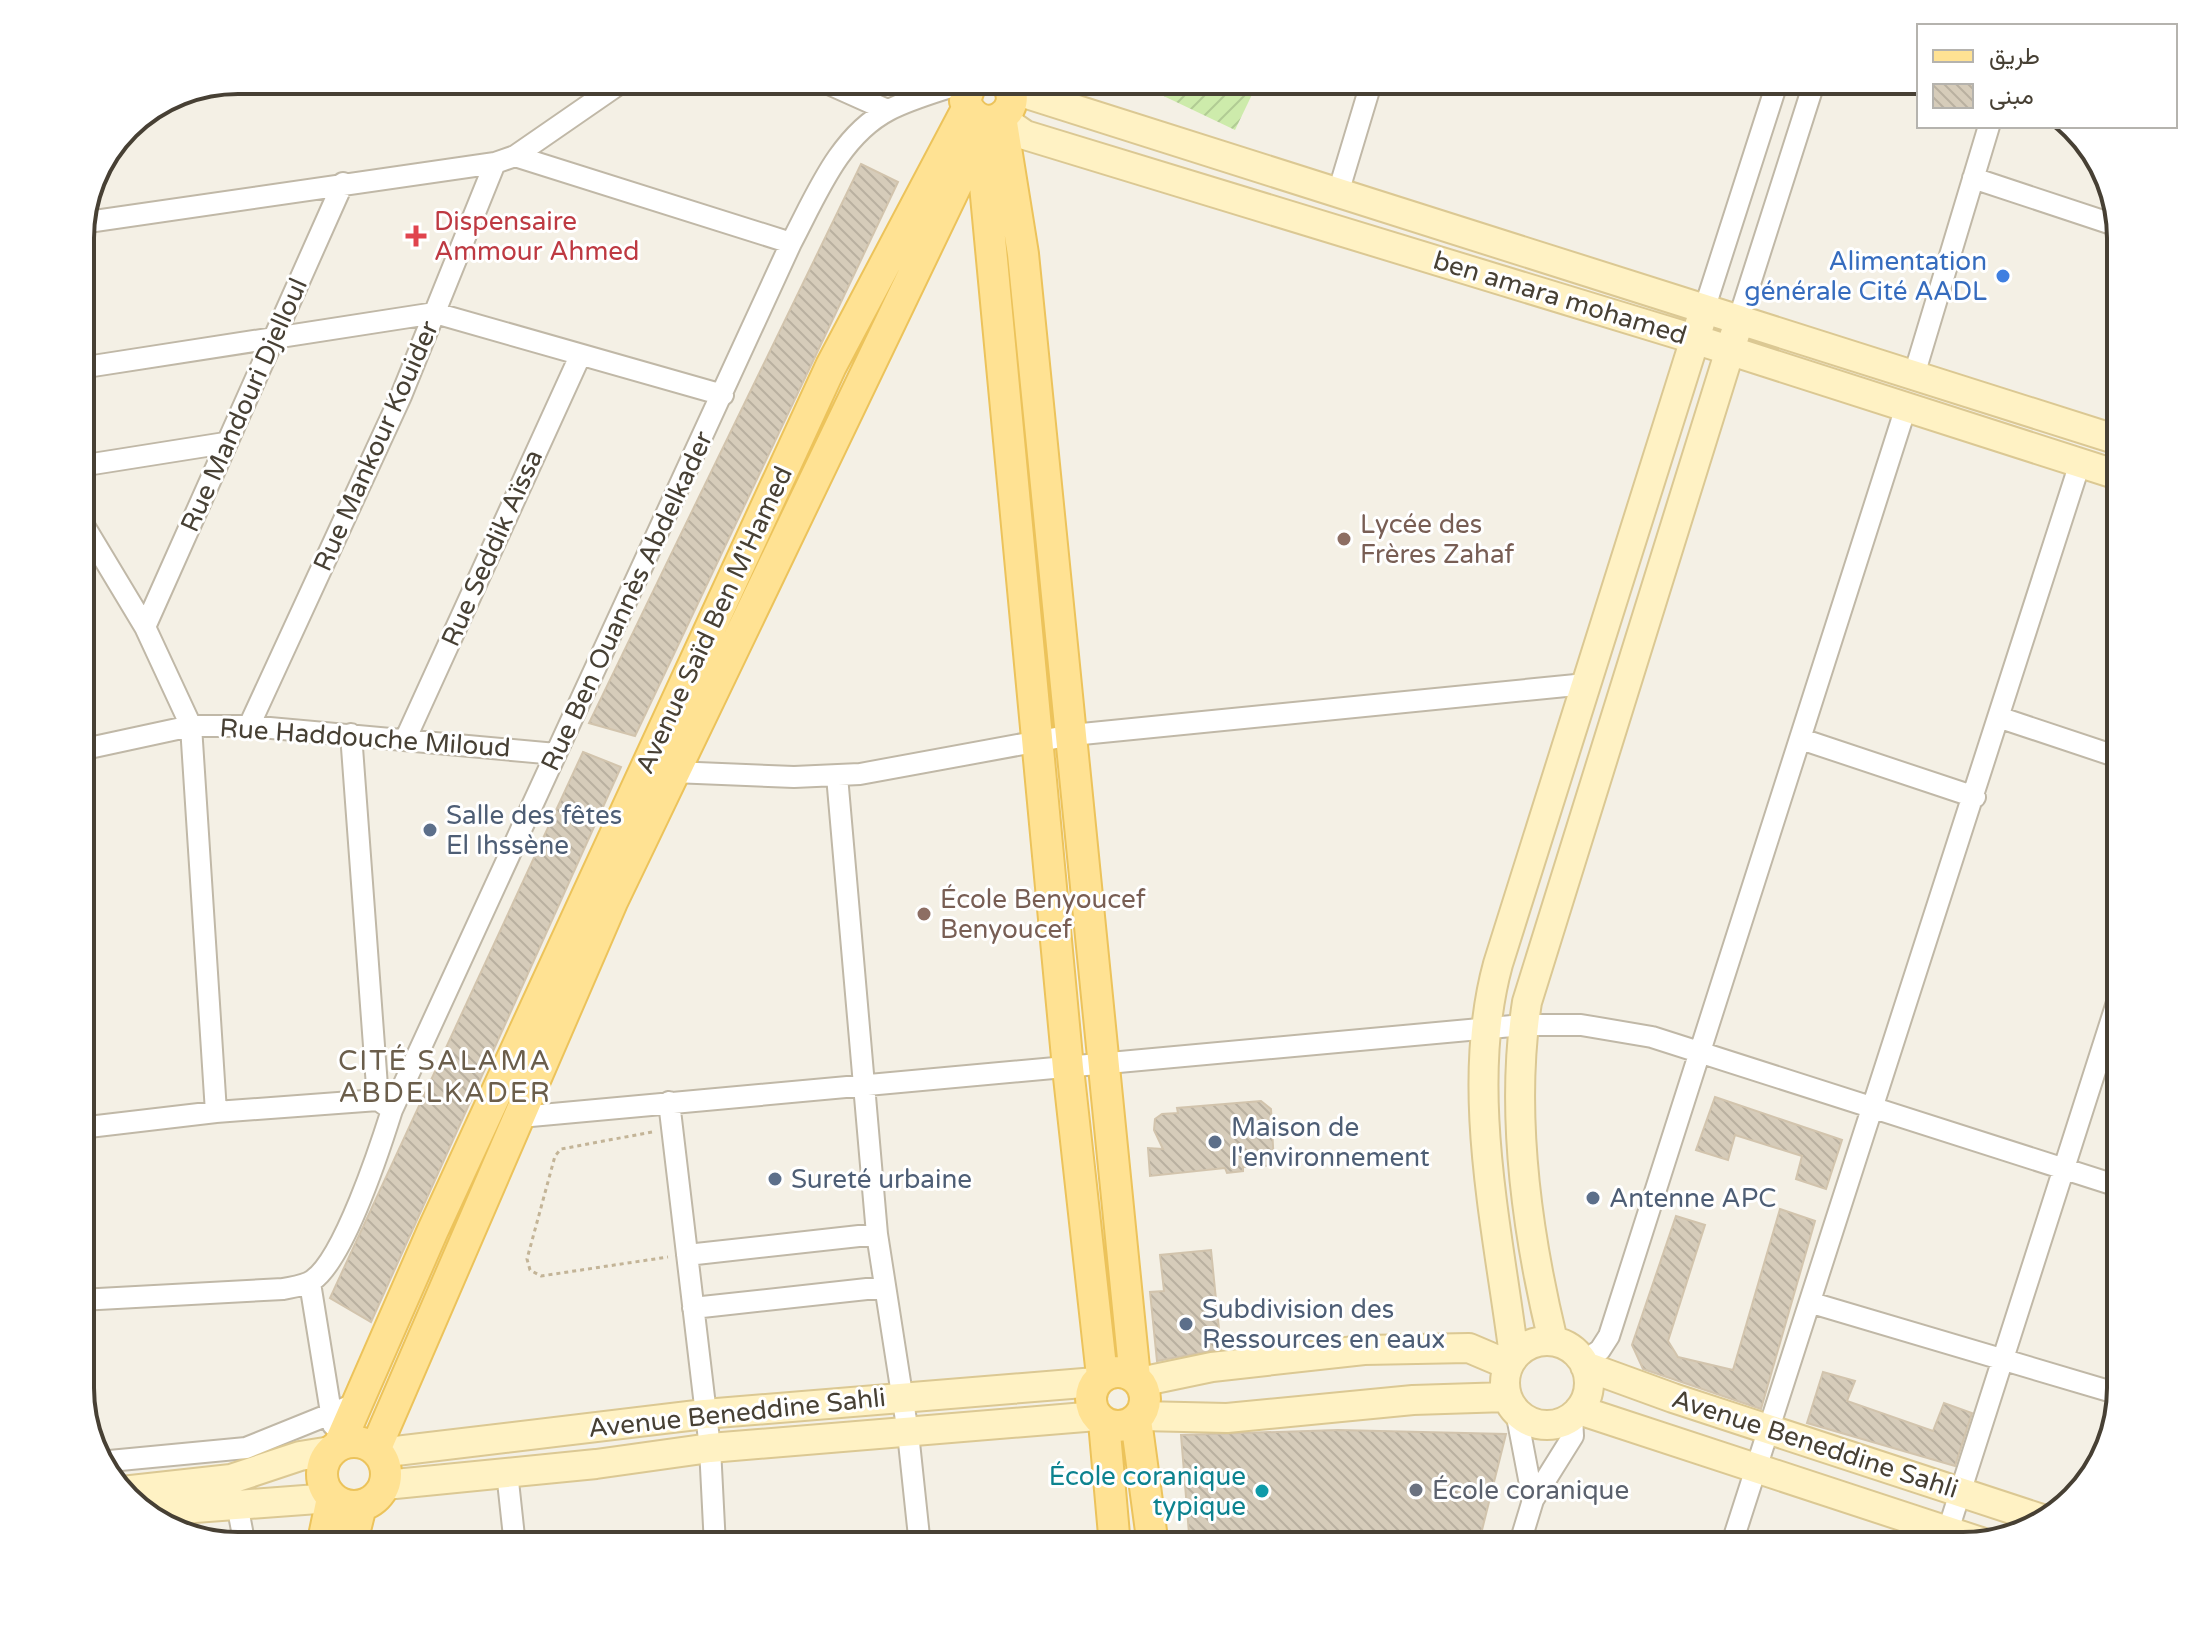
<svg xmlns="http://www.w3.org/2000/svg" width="2201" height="1626" font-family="'Varela Round',Vazirmatn,sans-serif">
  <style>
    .garden { fill: url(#garden-furrows) }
    .building { fill: url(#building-back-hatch); stroke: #d2c4ad; stroke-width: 2 }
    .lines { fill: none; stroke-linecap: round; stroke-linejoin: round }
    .street-casing { stroke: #c0b8a7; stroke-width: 24 }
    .secondary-casing { stroke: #dbc893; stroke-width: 32 }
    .primary-casing { stroke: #ecc35b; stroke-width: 34 }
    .path { stroke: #c3b497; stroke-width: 3; stroke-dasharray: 4 4; stroke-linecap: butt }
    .street { stroke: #fff; stroke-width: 20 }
    .secondary { stroke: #fff2c4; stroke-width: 28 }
    .primary { stroke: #ffe293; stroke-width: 30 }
    .health-dot { fill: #e0444e; stroke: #fff; stroke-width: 3 }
    .shop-dot { fill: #3f7fe0; stroke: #fff; stroke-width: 3 }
    .education-dot { fill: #8d6e63; stroke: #fff; stroke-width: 3 }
    .service-dot { fill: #5c6f8a; stroke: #fff; stroke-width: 3 }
    .worship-dot { fill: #6b7280; stroke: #fff; stroke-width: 3 }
    .culture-dot { fill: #0f9aa8; stroke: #fff; stroke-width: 3 }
    .labels { text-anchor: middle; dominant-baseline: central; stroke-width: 6; stroke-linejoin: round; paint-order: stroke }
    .health-label { font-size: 26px; fill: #be3a42; stroke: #fff; text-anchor: start }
    .shop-label { font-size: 26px; fill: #366cbe; stroke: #fff; text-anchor: end }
    .street-label { font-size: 26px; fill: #474034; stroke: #fff }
    .education-label { font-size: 26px; fill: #785e54; stroke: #fff; text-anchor: start }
    .service-label { font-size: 26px; fill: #4e5e75; stroke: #fff; text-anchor: start }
    .culture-label { font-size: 26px; fill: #0d838f; stroke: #fff; text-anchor: end }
    .worship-label { font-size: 26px; fill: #5b616d; stroke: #fff; text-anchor: start }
    .neighbourhood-label { font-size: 28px; letter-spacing: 2px; fill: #6b5e4b; stroke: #fff }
    .rim { fill: none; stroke: #474034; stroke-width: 4 }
  </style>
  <defs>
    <pattern id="garden-furrows" width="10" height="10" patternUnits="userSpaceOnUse" patternTransform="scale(2)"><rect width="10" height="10" fill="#cdebab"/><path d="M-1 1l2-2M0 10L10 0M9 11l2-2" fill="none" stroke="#b1cb94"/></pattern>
    <pattern id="building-back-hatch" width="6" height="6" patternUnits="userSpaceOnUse" patternTransform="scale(2)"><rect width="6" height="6" fill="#d6ccba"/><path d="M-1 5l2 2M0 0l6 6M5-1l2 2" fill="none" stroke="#b9b0a0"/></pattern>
  </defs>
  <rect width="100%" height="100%" fill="#f4f0e5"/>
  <path class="garden" d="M1130,80h129l-24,50z"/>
  <path class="building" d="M861,164l37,18 -263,554 -46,-13z
    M583,752l38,15 -250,555 -41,-24z
    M1715,1097l127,43 -16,49 -30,-10 6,-23 -67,-21 -7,25 -32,-10z
    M1261,1101l10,8 3,56 -31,2v4l-16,2 -2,-5 -75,8 -2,-28 15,1 -9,-19 1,-11 7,-5 16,-1 -1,-5z
    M1780,1209l35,12 -54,188 -118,-40 -11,-24 44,-129 29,9 -37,116 10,16 55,13z
    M1211,1250l10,99 -64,12 -7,-69 14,-1 -4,-36z
    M1823,1372l32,9 -8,20 86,30 11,-28 28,10 -17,53 -148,-43z
    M1338,1430l168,4 -28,112h-288l-9,-111z"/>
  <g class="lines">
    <g class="street-casing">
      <path id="street" d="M820,80l67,30
        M515,156l110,-76
        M1973,178l145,48
        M1338,193l34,-113
        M81,223l414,-60 20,-7 276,87
        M1705,307l73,-227
        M1739,318l76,-238
        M80,368l355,-55 288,82
        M1914,375l75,-249
        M80,466l145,-23
        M80,519l65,108 46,99 25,386
        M145,627l198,-444
        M2001,718l120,40
        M249,726l152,-330 94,-233
        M351,734l27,366
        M1801,739l174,58
        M405,740l175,-384
        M80,750l111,-24h58l307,28
        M673,772l121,5 66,-3 212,-39 514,-51
        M837,776l40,458 31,199 12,113
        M669,1102l41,346 5,98
        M520,1117l1003,-92h58l71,12 469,150
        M80,1128l136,-16 162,-12 10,7
        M687,1255l190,-21
        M310,1283l23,142
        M80,1300l203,-11c9,-2 22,-3 30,-9 31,-22 67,-132 79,-170l399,-867c25,-47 48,-107 98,-133 25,-13 55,-20 82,-30
        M1812,1303l307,91
        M693,1308l192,-21
        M1583,1362l17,-12 9,-14 297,-929
        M1516,1411l17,89
        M99,1462l147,-14 114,-46
        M507,1472l8,74
        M237,1504l8,42
        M1519,1546l14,-46 40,-64 -1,-20
        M1731,1546l349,-1083
        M1943,1546l178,-556"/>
    </g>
    <g class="secondary-casing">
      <path id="secondary" d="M1011,89l1110,352
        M1005,114l7,12 13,9 669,204 427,137
        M1553,1341c-26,-107 -43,-230 -26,-339l208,-668
        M1505 1383a42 42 0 1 1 84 0a42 42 0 1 1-84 0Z
        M1514,1356c-16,-127 -50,-268 -16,-392l202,-641
        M1585,1366l88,32 372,122
        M1140,1382l72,-15 152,-17 105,-2 40,17
        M1579,1410l402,132
        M1141,1416l86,2 186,-18 94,-3
        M379,1453l326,-39 391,-32
        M385,1485l211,-21 114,-16 387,-32
        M122,1491l109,-12 69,-23 31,-5
        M141,1512l190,-14"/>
    </g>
    <g class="primary-casing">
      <path id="primary" d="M972,80l-7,21c15,41 66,10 39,-21
        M1001,117l22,137 112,1124
        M987,131l-2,54 83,883 34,308
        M1091 1399a27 27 0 1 1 54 0a27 27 0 1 1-54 0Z
        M1136,1420l17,126
        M1104,1422l11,124
        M322 1474a32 32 0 1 1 64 0a32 32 0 1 1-64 0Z
        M339,1445l94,-215 398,-864 136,-257
        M375,1450l237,-548 352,-733 19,-48
        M322,1546l10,-48
        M351,1546l10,-40"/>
    </g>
    <path class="path" d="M652,1132l-91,17 -6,7 -28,103 3,11 11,6 127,-19"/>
    <use href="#street" class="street"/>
    <use href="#secondary" class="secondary"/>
    <use href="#primary" class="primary"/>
  </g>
  <path class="health-dot" d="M412 224h8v8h8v8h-8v8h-8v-8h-8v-8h8z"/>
  <circle class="shop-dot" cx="2003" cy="276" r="8"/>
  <g class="education-dot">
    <circle cx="1344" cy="539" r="8"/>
    <circle cx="924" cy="914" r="8"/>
  </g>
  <g class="service-dot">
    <circle cx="430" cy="830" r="8"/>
    <circle cx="1215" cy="1142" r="8"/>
    <circle cx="775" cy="1179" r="8"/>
    <circle cx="1593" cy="1198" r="8"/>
    <circle cx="1186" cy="1324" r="8"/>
  </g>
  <circle class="worship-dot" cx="1416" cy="1490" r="8"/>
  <circle class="culture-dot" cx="1262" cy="1491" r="8"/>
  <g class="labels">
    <g class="health-label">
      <text x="434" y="221">Dispensaire<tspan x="434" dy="30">Ammour Ahmed</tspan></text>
    </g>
    <g class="shop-label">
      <text x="1987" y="261">Alimentation<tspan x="1987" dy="30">générale Cité AADL</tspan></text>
    </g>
    <g class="street-label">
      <text transform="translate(1560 298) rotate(17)">ben amara mohamed</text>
      <text transform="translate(244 405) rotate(-66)">Rue Mandouri Djelloul</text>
      <text transform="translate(376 446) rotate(-66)">Rue Mankour Kouider</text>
      <text transform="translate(492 548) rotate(-66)">Rue Seddik Aïssa</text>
      <text transform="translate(627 601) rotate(-65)">Rue Ben Ouannès Abdelkader</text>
      <text transform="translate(714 620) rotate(-65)">Avenue Saïd Ben M'Hamed</text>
      <text transform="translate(365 738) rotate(4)">Rue Haddouche Miloud</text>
      <text transform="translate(737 1413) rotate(-6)">Avenue Beneddine Sahli</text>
      <text transform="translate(1815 1444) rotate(18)">Avenue Beneddine Sahli</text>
    </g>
    <g class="education-label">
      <text x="1360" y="524">Lycée des<tspan x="1360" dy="30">Frères Zahaf</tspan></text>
      <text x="940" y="899">École Benyoucef<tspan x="940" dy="30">Benyoucef</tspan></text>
    </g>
    <g class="service-label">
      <text x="446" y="815">Salle des fêtes<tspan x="446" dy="30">El Ihssène</tspan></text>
      <text x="1231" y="1127">Maison de<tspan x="1231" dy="30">l'environnement</tspan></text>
      <text x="791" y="1179">Sureté urbaine</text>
      <text x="1609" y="1198">Antenne APC</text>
      <text x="1202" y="1309">Subdivision des<tspan x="1202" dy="30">Ressources en eaux</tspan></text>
    </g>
    <g class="culture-label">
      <text x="1246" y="1476">École coranique<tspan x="1246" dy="30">typique</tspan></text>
    </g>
    <g class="worship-label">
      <text x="1432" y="1490">École coranique</text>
    </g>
    <g class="neighbourhood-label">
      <text x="445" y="1061">CITÉ SALAMA<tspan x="445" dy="32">ABDELKADER</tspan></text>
    </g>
  </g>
  <path d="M0 0H2201V1626H0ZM238 94H1963A144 144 0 0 1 2107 238V1388A144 144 0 0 1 1963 1532H238A144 144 0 0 1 94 1388V238A144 144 0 0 1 238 94Z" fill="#fff" fill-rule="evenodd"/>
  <path class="rim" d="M238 94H1963A144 144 0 0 1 2107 238V1388A144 144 0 0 1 1963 1532H238A144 144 0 0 1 94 1388V238A144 144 0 0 1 238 94Z"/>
  <rect x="1917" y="24" width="260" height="104" fill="#ffffff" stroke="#b5b3ae" stroke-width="2"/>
  <rect x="1933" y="50" width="40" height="12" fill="#ffe293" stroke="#b5b3ae" stroke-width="2"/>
  <text x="1989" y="64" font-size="24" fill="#474034">طريق</text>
  <rect x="1933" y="84" width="40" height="24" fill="url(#building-back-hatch)" stroke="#b5b3ae" stroke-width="2"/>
  <text x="1989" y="104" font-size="24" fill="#474034">مبنى</text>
</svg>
